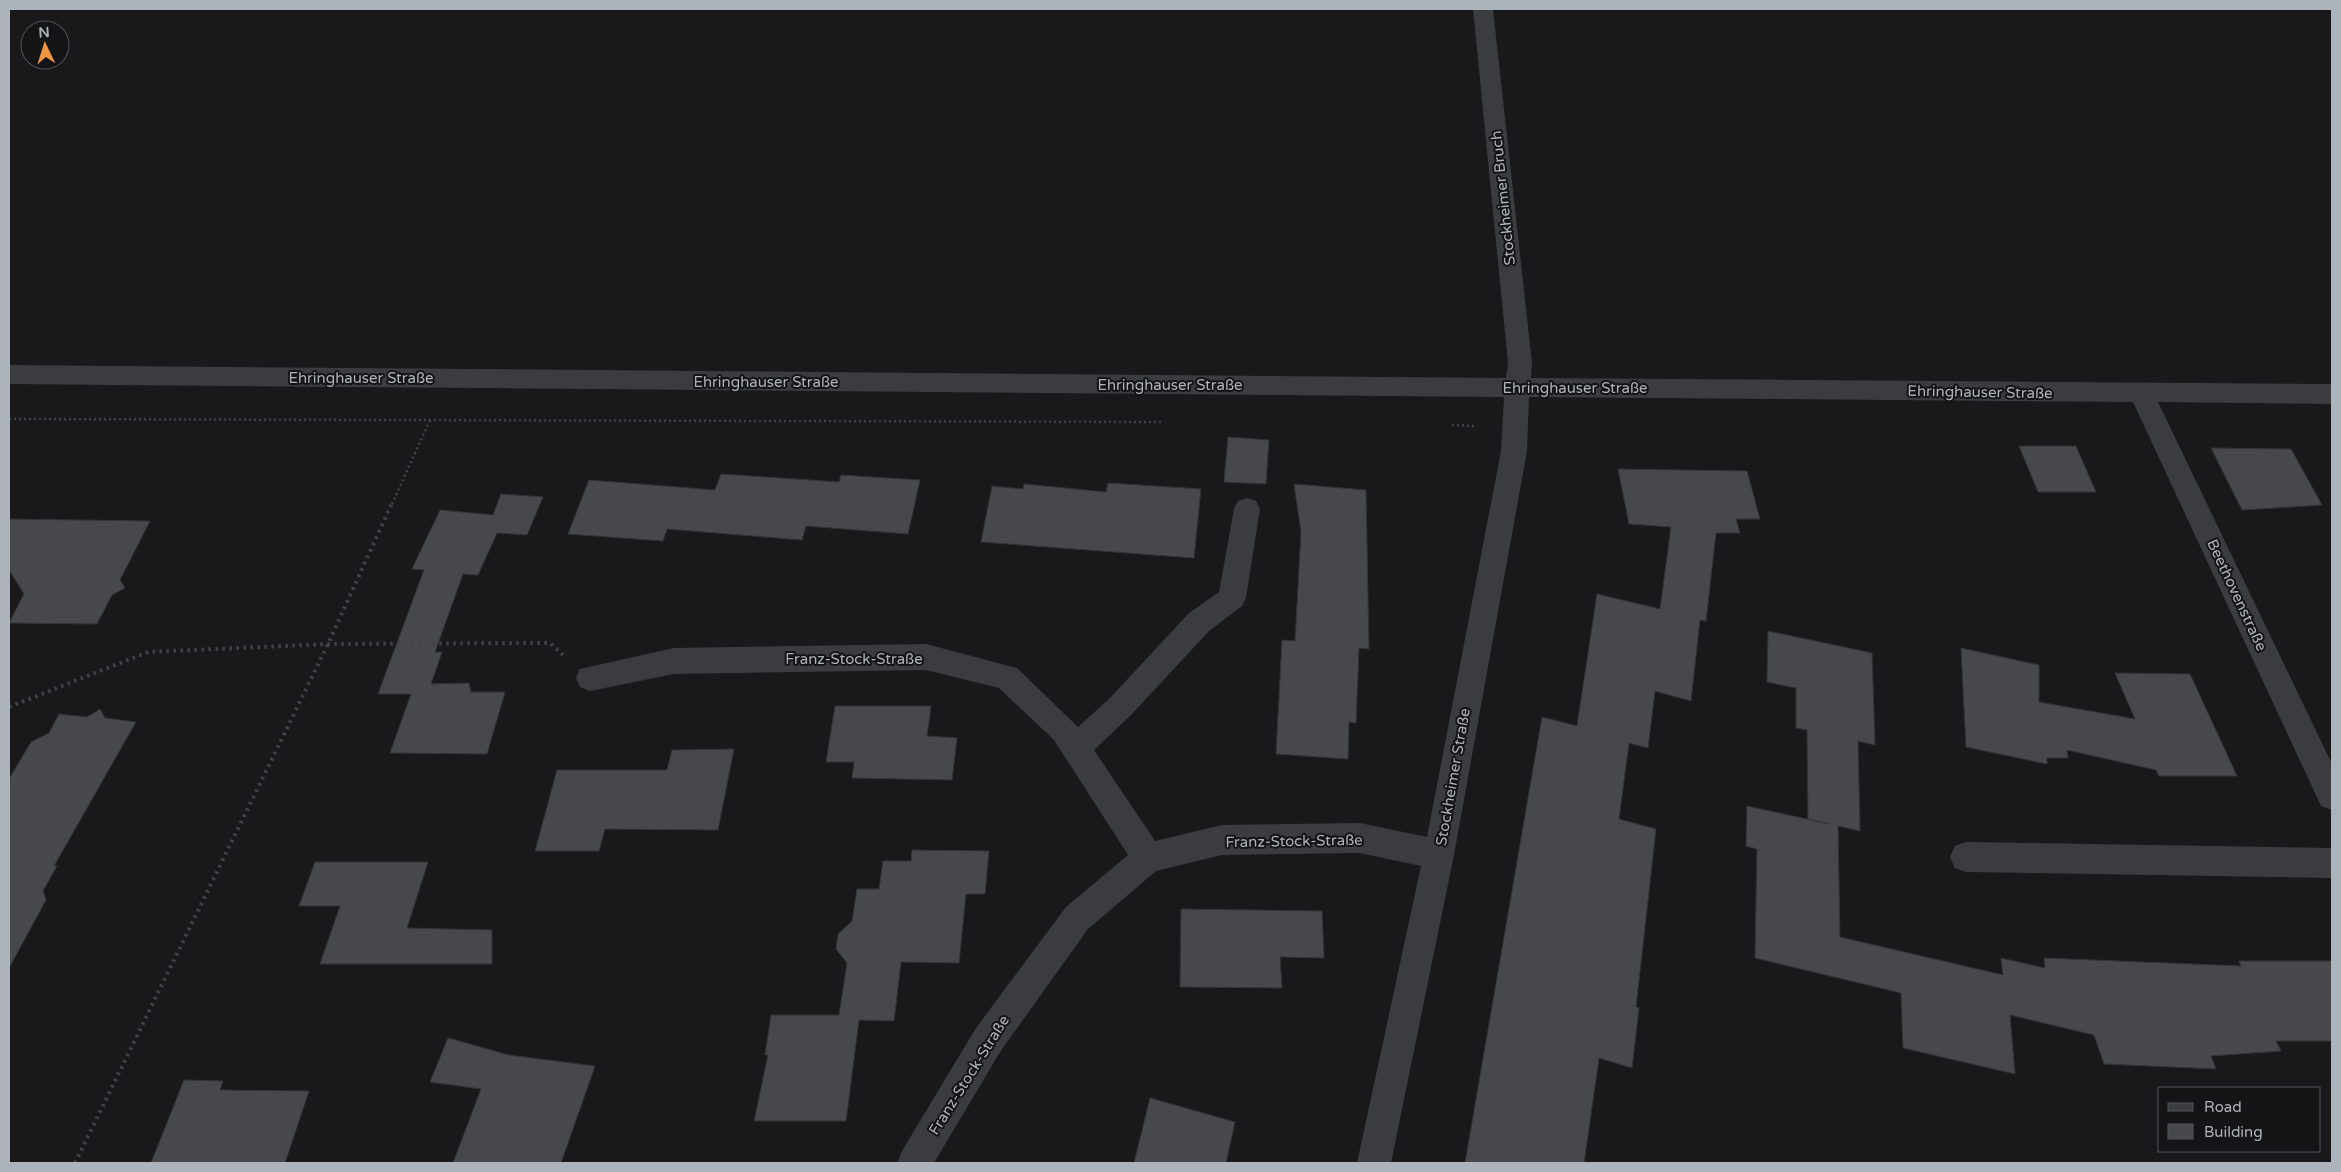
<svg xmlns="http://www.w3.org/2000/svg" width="2341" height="1172" font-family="'Varela Round',sans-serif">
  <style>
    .building { fill: #46484b; stroke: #333437 }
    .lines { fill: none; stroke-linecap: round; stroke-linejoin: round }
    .path-far1 { stroke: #404347; stroke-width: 2.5; stroke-dasharray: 2 3; stroke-linecap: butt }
    .path { stroke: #404347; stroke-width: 4; stroke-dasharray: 2.5 4.5; stroke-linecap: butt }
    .minor { fill: #3a3c40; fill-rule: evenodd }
    .labels { text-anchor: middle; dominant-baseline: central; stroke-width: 4; stroke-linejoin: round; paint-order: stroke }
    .street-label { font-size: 15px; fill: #acb3ba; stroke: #141416 }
  </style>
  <rect width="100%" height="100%" fill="#19191b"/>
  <path class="building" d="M1228,437l41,3 -3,44 -42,-2z
    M2019,446h57l20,46h-58z
    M2211,448l80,1 31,56 -80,5z
    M1618,469l129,2 13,48h-24l4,14h-24l-10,88 -6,-1 -9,81 -36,-10 -7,57 -19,-5 -10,76 37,10 -20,178 3,1 -7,60 -33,-10 -15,105h-119l77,-446 35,9 20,-132 63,15 11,-82 -42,-3z
    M721,474l118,8 2,-7 79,5 -12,54 -102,-8 -4,14 -135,-11 -4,12 -95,-7 21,-54 126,10z
    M1108,483l93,6 -7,69 -213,-16 11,-56 31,3 1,-5 82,8z
    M1294,484l72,6 3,159 -10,-1 -3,75 -7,-1 -1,37 -72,-5 6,-114 13,1 6,-109z
    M501,494l42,3 -16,38 -30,-2 -19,42 -15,-1 -28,78h7l-11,32 38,-1 2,9h34l-18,62 -97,-1 21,-59h-33l46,-124 -12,-1 28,-59 53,5z
    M9,519l141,2 -30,59 5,8 -13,7 -15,29 -88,-1 15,-29 -15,-24z
    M1768,631l104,22 3,92 -17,-4 2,90 -22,-5 2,111 163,38 -2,-17 44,10 -1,-10 197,8 -2,-5h93v80h-56l5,10 -70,5 5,13 -112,-5 -10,-29 -84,-20 5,59 -112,-26 -2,-55 -146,-35 2,-109 -11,-3 1,-40 83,18 -22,-5 -1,-89 -11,-2v-40l-29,-6z
    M1961,648l78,17v37l96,17 -20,-46 75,1 47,102h-78l-3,-6 -89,-20 1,8h-21v6l-81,-17z
    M835,706h96l-4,30 30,2 -5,42 -100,-2 2,-16h-28z
    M100,709l5,9 31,4 -82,144h3l-14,25 3,9 -37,68v-189l22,-37 18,-9 10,-19 28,3z
    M734,749l-16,81 -113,-1 -6,22h-64l22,-81h110l5,-20z
    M912,850l77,1 -4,43h-19l-7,69 -58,-1 -7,59 -35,-1 -13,101h-92l14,-66h-3l6,-40h68l8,-52 -11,-14 2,-15 14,-13 5,-32h22l4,-28h28z
    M315,862h113l-21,66 85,2v34h-172l20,-58h-41z
    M1181,909l141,2 2,47 -44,-1 2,31 -102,-1z
    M448,1038l61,17 86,11 -34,97h-108l28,-74 -51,-7z
    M184,1080l39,1 -3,9 89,1 -24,72h-134z
    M1150,1098l85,24 -9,41h-92z"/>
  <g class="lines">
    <path class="path-far1" d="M9,419l1154,3
      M1452,425l24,1
      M392,504l38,-84"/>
    <path class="path" d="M9,707l139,-55 180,-8 222,-1 13,12
      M75,1163l253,-519 64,-141"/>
    <path class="minor" d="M1473,9h20l39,354 -1,15 801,6v20l-174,-2 174,362v46l-11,-4 -188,-404 -604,-5 -2,54 -73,404 -63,308h-34l64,-297 -61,-13 -138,2 -66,16 -68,58 -88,123 -66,111h-37l5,-12 74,-123 90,-121 62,-52 -74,-115 -55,-52 -73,-18 -252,4 -84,17 -10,-4 -4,-9 4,-9 94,-21 252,-4 91,24 61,59 33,-30 78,-84 30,-21 15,-83 4,-8 9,-3 9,3 4,8 -14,89 -4,8 -33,25 -78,84 -37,35 61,91 67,-16 138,-2 67,14 74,-386 3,-54 -1495,-13v-19l1497,13 2,-15z
      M1966,842l366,6v30l-366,-6 -11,-4 -5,-11 5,-11z"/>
  </g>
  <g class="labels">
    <g class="street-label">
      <text transform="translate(1503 198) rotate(-96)">Stockheimer Bruch</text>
      <text x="361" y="378">Ehringhauser Straße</text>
      <text x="766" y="382">Ehringhauser Straße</text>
      <text x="1170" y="385">Ehringhauser Straße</text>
      <text x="1575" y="388">Ehringhauser Straße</text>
      <text transform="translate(1980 392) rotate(1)">Ehringhauser Straße</text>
      <text transform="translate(2237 595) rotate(65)">Beethovenstraße</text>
      <text x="854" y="659">Franz-Stock-Straße</text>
      <text transform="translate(1453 777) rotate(-80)">Stockheimer Straße</text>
      <text transform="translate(1294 841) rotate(-1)">Franz-Stock-Straße</text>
      <text transform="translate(969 1075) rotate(-58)">Franz-Stock-Straße</text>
    </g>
  </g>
  <rect width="2341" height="1172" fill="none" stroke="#acb3ba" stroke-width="20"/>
  <rect x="2158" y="1087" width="162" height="65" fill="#141416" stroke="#515458"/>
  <rect x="2168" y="1103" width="25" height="8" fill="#3a3c40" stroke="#515458"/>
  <text x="2204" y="1112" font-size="15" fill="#acb3ba">Road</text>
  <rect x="2168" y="1124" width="25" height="15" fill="#46484b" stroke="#515458"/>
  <text x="2204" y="1137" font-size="15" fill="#acb3ba">Building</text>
  <g transform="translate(45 45) rotate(356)"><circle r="24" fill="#141416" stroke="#515458"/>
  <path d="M0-4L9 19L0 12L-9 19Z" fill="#ed963f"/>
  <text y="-8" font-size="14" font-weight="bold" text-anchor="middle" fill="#acb3ba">N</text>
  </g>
</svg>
